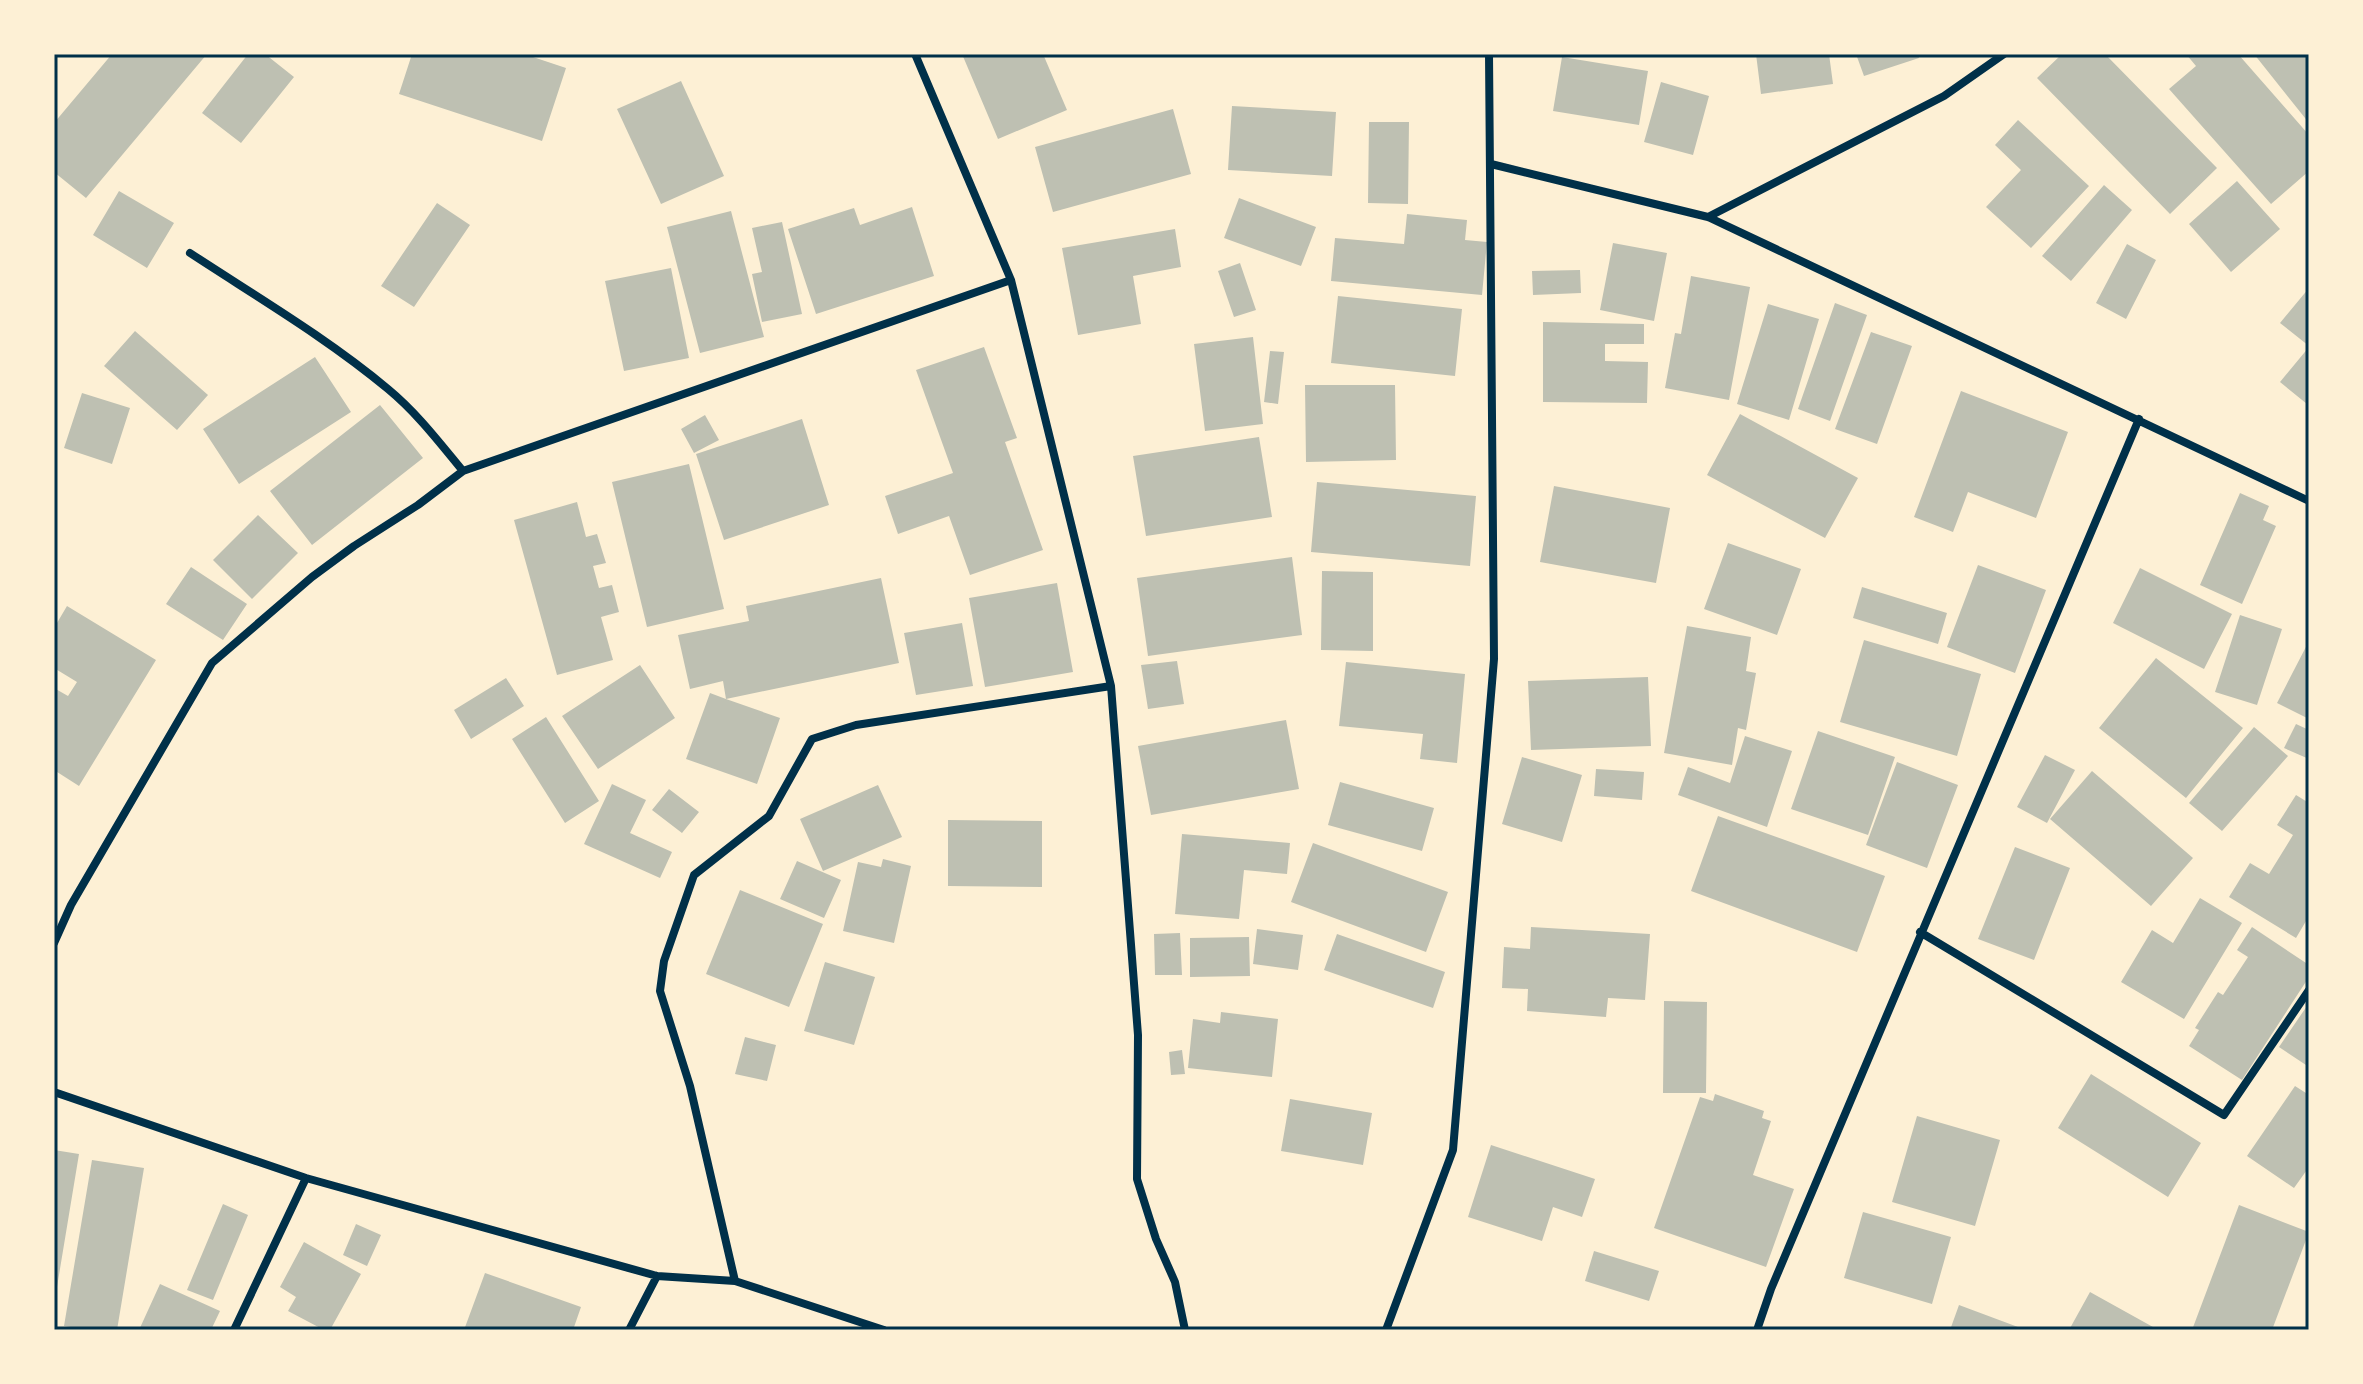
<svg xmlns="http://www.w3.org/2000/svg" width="2363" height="1384" font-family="'Fira Sans Condensed',sans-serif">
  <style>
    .building { fill: #bec0b2 }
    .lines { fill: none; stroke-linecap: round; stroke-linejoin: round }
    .minor { stroke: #003049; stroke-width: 8 }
    .neatline { fill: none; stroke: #003049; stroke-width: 3 }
  </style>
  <rect width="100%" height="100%" fill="#fdf0d5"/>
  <path class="building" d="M112,54h95l-121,144 -32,-26v-49z
    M248,54h17l29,23 -53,66 -39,-30z
    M412,54h112l42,14 -24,73 -143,-47z
    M962,54h81l24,56 -69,29z
    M1756,54h73l4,30 -72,10z
    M1856,54h62l1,4 -55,18z
    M2062,54h43l112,114 -47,46 -133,-136z
    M2186,54h52l71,81v36l-38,33 -102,-115 27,-23z
    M2254,54h55v69z
    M1562,57l86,14 -9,54 -86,-14z
    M681,81l43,95 -63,28 -44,-95z
    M1661,82l48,14 -16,59 -49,-13z
    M1232,106l104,6 -4,64 -104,-6z
    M1173,109l18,65 -138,38 -18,-65z
    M2018,120l71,66 -58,62 -45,-41 35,-37 -26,-25z
    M1369,122h40l-1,82 -40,-1z
    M2237,181l43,48 -49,43 -42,-48z
    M2104,185l28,25 -61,71 -29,-25z
    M119,191l55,32 -27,45 -54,-33z
    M1239,198l77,29 -15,39 -77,-28z
    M437,203l33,22 -56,82 -33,-21z
    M912,207l22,69 -118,38 -28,-85 66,-21 6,17z
    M731,211l33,126 -64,16 -33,-126z
    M1407,214l60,6 -2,20 22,2 -5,53 -151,-14 4,-43 69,6z
    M782,222l20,92 -40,8 -10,-48 10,-2 -10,-44z
    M1175,229l6,38 -48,9 8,48 -63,11 -16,-87z
    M1613,243l54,10 -13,68 -54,-11z
    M2127,244l29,16 -30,59 -30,-16z
    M1240,263l16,47 -22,7 -16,-46z
    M671,268l18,90 -65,13 -19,-90z
    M1580,270l1,23 -48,2 -1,-24z
    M1691,276l59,11 -21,113 -64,-12 10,-55 6,1z
    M2309,288v58l-29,-23z
    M1338,296l124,13 -7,67 -124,-13z
    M1835,303l32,12 -37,106 -32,-12z
    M1768,304l51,15 -30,101 -52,-16z
    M1543,322l101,2v20h-39v17l43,1 -1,41 -104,-1z
    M135,331l73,64 -31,35 -73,-64z
    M1871,332l41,14 -35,98 -42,-15z
    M1253,337l10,87 -58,7 -11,-87z
    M984,347l33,91 -12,4 38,108 -73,25 -21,-59 -51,18 -13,-38 68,-23 -37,-103z
    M2309,347v54l-2,3 -27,-22z
    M1270,351l14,1 -6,52 -14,-2z
    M315,357l36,55 -112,72 -36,-55z
    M1305,385h90l1,75 -90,2z
    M1961,391l107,41 -32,86 -68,-26 -15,40 -39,-15z
    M82,393l48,15 -18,56 -48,-16z
    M380,405l43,53 -111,87 -42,-54z
    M1740,414l118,64 -33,60 -118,-63z
    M705,415l14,25 -25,13 -13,-24z
    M802,419l27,86 -105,35 -28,-86z
    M1259,437l13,80 -126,19 -13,-80z
    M689,464l35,145 -77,18 -35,-145z
    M1317,482l159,14 -6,70 -159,-14z
    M1554,486l116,22 -14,75 -116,-21z
    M2240,493l29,13 -6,14 13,6 -34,78 -42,-19z
    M577,502l9,35 11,-3 9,29 -13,3 6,22 13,-3 7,27 -18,5 12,43 -56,15 -43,-155z
    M258,515l40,38 -46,46 -39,-39z
    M1728,543l73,26 -24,66 -73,-26z
    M1292,557l10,78 -154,21 -11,-78z
    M1978,565l68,25 -31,83 -68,-26z
    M191,567l56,37 -24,36 -57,-36z
    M2140,568l92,46 -28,55 -91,-46z
    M1322,571l51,1v79l-52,-1z
    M881,578l18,85 -173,36 54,19 -23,66 -71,-25 24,-66 16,6 -3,-18 -33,8 -12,-54 71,-14 -3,-15z
    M1057,583l16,89 -88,15 -16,-89z
    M1862,587l85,26 -9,31 -85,-26z
    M67,606l89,54 -77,126 -25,-16v-82l14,8 9,-14 -23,-14v-40z
    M2240,615l42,14 -25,76 -42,-13z
    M962,623l11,63 -57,9 -12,-62z
    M1687,626l64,11 -5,34 10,2 -10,57 -8,-2 -6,37 -68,-12z
    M1864,640l117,34 -24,82 -117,-34z
    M2309,641v78l-32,-16z
    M2156,658l87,70 -57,70 -87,-70z
    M1177,661l7,43 -36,5 -7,-44z
    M1346,662l119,12 -8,89 -37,-4 3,-25 -84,-8z
    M640,665l35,53 -77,51 -36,-53z
    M1648,677l3,69 -120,4 -3,-69z
    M506,678l18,28 -53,33 -17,-29z
    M546,717l53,84 -34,22 -53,-84z
    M1286,720l13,69 -148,26 -13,-69z
    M2296,724l13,6v29l-25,-11z
    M2254,727l34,29 -66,75 -33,-28z
    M1818,731l77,26 -27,78 -77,-26z
    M1745,736l47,15 -25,76 -89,-32 10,-28 42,16z
    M2045,755l30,15 -28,53 -30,-16z
    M1522,757l60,18 -20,67 -60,-18z
    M1897,762l61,23 -31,83 -61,-23z
    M1596,769l48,3 -2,28 -48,-4z
    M2092,771l101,87 -42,48 -101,-87z
    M1340,782l94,26 -12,43 -94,-26z
    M612,784l34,16 -16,33 42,19 -12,26 -76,-34z
    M878,785l24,52 -79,34 -23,-52z
    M669,789l30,23 -17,21 -30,-23z
    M2296,795l13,8v113l-13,22 -67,-41 21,-34 19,11 24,-39 -16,-10z
    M1718,816l167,60 -28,76 -166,-61z
    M948,820l94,1v66l-94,-1z
    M1182,834l108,9 -3,31 -43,-4 -5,49 -64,-5z
    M1313,843l135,49 -22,60 -135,-50z
    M2015,847l55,21 -36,92 -56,-21z
    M883,859l28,7 -17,77 -51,-12 15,-69 23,5z
    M797,861l44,19 -17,38 -44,-19z
    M740,890l83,34 -34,83 -83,-33z
    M2200,898l42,25 -58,96 -63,-37 31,-52 21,13z
    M1531,927l119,7 -5,66 -37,-2 -2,19 -79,-6 1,-22 -26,-1 2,-41 26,2z
    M2252,927l57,38v12l-67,103 -53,-34 10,-16 -4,-2 23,-36 5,3 25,-38 -11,-7z
    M1257,929l46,6 -5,35 -45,-6z
    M1180,933l2,42h-27l-1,-41z
    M1337,934l108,38 -12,36 -109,-38z
    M1249,937l1,39 -60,1v-39z
    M825,962l50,15 -21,68 -50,-14z
    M1664,1001l43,1 -1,91h-43z
    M2309,1003v64l-30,-20z
    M1221,1012l57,7 -6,58 -84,-9 5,-49 27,4z
    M745,1037l31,8 -9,36 -32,-7z
    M1182,1050l3,24 -14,1 -2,-23z
    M2091,1074l110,69 -33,54 -110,-69z
    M2295,1086l14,9v72l-15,21 -47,-32z
    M1715,1094l49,17 -2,7 9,3 -18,54 41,14 -28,78 -112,-39 46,-131 13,4z
    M1290,1099l82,14 -9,52 -82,-14z
    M1917,1116l83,24 -25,86 -83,-24z
    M1491,1145l104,34 -13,38 -29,-10 -11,34 -74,-24z
    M54,1150l25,4 -22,133h-3z
    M92,1160l52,8 -27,162h-27l-26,-4z
    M223,1204l25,11 -35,85 -26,-10z
    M2239,1205l70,27 -37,98h-80z
    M1863,1212l88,25 -19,67 -88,-26z
    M356,1224l25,11 -14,31 -24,-11z
    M304,1242l57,32 -31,56h-6l-36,-19 8,-14 -16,-10z
    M1594,1251l65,20 -10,30 -64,-20z
    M485,1273l96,34 -8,23h-109z
    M160,1284l60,27 -9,19h-72z
    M2090,1292l63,35 -2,3h-82z
    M1959,1305l67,25h-76z"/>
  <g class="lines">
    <path class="minor" d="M915,54l96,226 100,406 27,349 -1,144 19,60 19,43 10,48
      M1491,164l217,53 601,284
      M1708,217l236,-121 60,-42
      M190,253c67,44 137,85 198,136 29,24 51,53 75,82
      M1920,932l304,183 85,-125
      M54,943l17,-38 141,-242 100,-86 42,-31 64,-41 45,-34 548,-191
      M54,1092l252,86 351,98 78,5 149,49
      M735,1281l-45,-195 -30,-95 4,-30 30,-86 75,-59 43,-77 44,-14 255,-39
      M234,1330l72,-152
      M629,1330l28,-54
      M1386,1330l67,-180 41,-491 -5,-605
      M1757,1330l14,-41 368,-870"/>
  </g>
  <rect width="2363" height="1384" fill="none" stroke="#fdf0d5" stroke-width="112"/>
  <rect x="56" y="56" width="2251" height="1272" class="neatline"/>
</svg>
